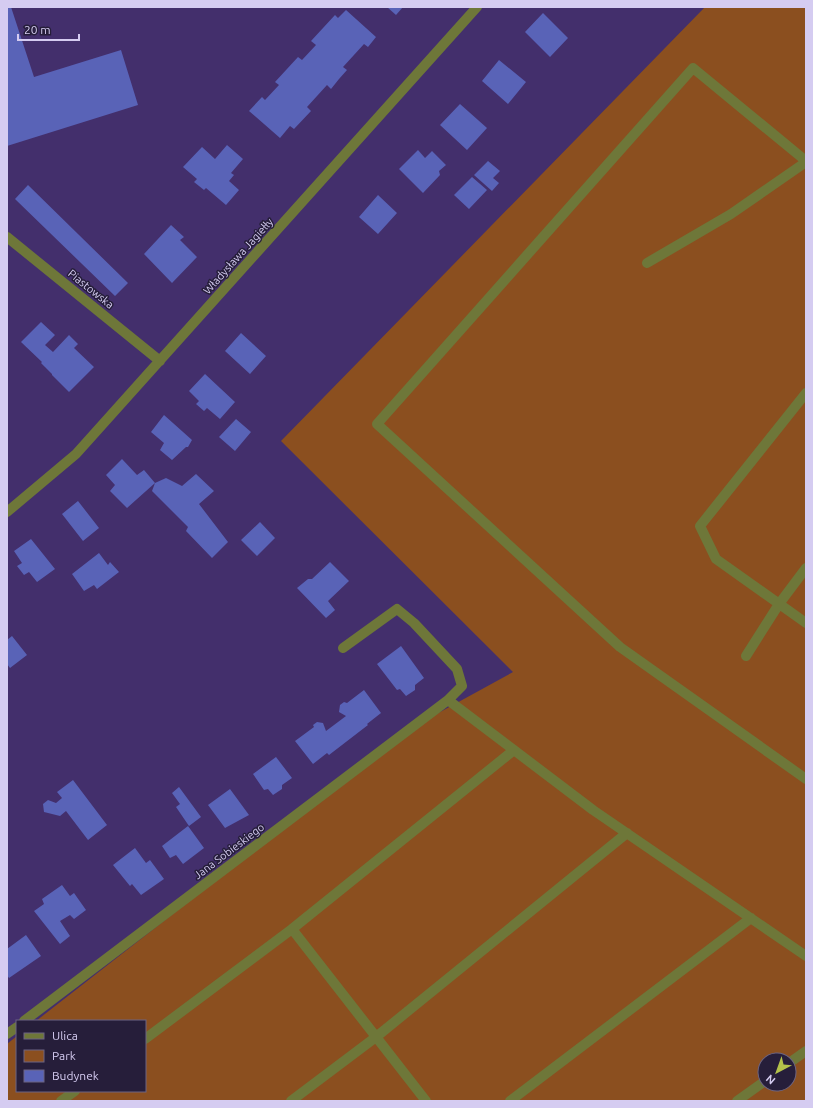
<svg xmlns="http://www.w3.org/2000/svg" width="813" height="1108" font-family="Ubuntu,sans-serif">
  <style>
    .green { fill: #8b4f1f; fill-rule: evenodd }
    .building { fill: #5963b7 }
    .lines { fill: none; stroke-linecap: round; stroke-linejoin: round }
    .minor { stroke: #6e7739; stroke-width: 10 }
    .labels { text-anchor: middle; dominant-baseline: central; stroke-width: 3; stroke-linejoin: round; paint-order: stroke }
    .street-label { font-size: 11px; fill: #d5ccf1; stroke: #261e3a }
  </style>
  <rect width="100%" height="100%" fill="#432f6c"/>
  <path class="green" d="M705,7h101v1094h-799v-57l10,-8v55h128v-70h-109l375,-293 102,-56 -232,-231zM765,1060h24v24h-24z"/>
  <path class="building" d="M7,7h4l23,70 87,-27 17,55 -131,41z
    M387,7h16l-7,8z
    M346,10l30,27 -8,10 -4,-3 -21,23 4,3 -8,9 -8,10 -4,-4 -20,22 4,4 -17,18 -4,-3 -10,12 -31,-27 13,-14 3,3 14,-15 -4,-3 23,-25 4,3 14,-15 -5,-4 24,-26 3,3z
    M543,13l25,25 -18,19 -25,-25z
    M499,60l27,22 -18,22 -26,-23z
    M460,104l27,24 -20,22 -27,-25z
    M227,145l16,14 -12,14 3,2 -5,6 10,9 -13,15 -20,-17 -2,2 -10,-8 3,-3 -14,-12 19,-20 13,12z
    M418,150l7,8 7,-7 14,14 -7,6 1,4 -17,18 -24,-24z
    M488,161l12,10 -7,7 6,5 -7,8 -18,-16z
    M472,177l15,13 -18,19 -15,-14z
    M28,185l100,98 -13,13 -100,-97z
    M378,195l19,18 -19,21 -19,-17z
    M171,225l13,12 -4,3 17,17 -25,26 -28,-29z
    M41,322l14,13 -10,10 8,7 16,-17 9,9 -4,4 20,19 -25,25 -17,-17v-1l-11,-11 1,-1 -21,-20z
    M241,333l25,23 -16,18 -25,-23z
    M205,374l30,28 -15,17 -13,-11 -3,3 -8,-7 3,-3 -10,-10z
    M164,415l28,25 -4,7h-2l-14,13 -12,-10 4,-7 -13,-11z
    M236,419l15,13 -16,19 -16,-14z
    M122,459l15,16 7,-5 11,13 11,-5 16,8 14,-12 18,17 -15,13 29,38 -16,16 -26,-27 2,-4 -36,-36 3,-8 -28,25 -17,-17 5,-6 -9,-10z
    M78,501l21,27 -16,13 -21,-27z
    M260,522l15,16 -18,18 -16,-16z
    M31,539l24,30 -18,13 -8,-10 -5,3 -7,-9 5,-3 -8,-12z
    M99,553l9,12 2,-3 9,10 -22,17 -3,-4 -10,6 -12,-17z
    M330,562l19,19 -21,20 7,9 -9,8 -29,-30 11,-9h4z
    M12,636l15,19 -17,13 -3,-4v-24z
    M401,646l23,32 -9,7v5l-9,6 -6,-7 -3,1 -20,-26z
    M364,690l17,23 -14,11 1,1 -39,30 -2,-2 -14,11 -18,-23 19,-14 -1,-2 4,-3 6,1 3,8 20,-15 -7,-4 1,-7 4,-3 3,1z
    M276,757l16,21 -10,7v4l-9,6 -5,-6 -4,1 -11,-16z
    M73,780l34,45 -19,15 -22,-29 -6,5 -16,-4 -1,-8 5,-4 8,3 6,-5 -5,-6z
    M179,787l22,30 -12,9 -13,-19 4,-3 -8,-11z
    M230,789l19,26 -24,13 -17,-23z
    M188,826l16,22 -21,16 -7,-9 -6,3 -8,-12z
    M135,848l11,15 4,-3 14,19 -23,16 -9,-11 -2,2 -17,-21z
    M62,885l8,11 4,-3 12,17 -12,9 -4,-4 -10,6 10,15 -10,8 -26,-33 10,-7 -2,-5z
    M26,935l15,21 -32,22 -2,-3v-26z"/>
  <g class="lines">
    <path class="minor" d="M806,161l-113,-93 -316,356 243,223 186,132
      M7,237l153,124
      M647,263l84,-49 75,-52
      M806,393l-106,133 16,33 90,64
      M7,512l69,-58 401,-447
      M746,656l33,-52 27,-36
      M448,700l145,110 213,146
      M292,929l222,-179
      M24,1021l424,-321 14,-14 -5,-17 -43,-46 -17,-14 -54,39
      M7,1034l10,-7
      M145,1039l147,-110 134,172
      M789,1063l17,-12
      M61,1101l14,-10
      M291,1101l85,-64 251,-204
      M510,1101l241,-183
      M737,1101l28,-20"/>
  </g>
  <g class="labels">
    <g class="street-label">
      <text transform="translate(238 256) rotate(-48)">Władysława Jagiełły</text>
      <text transform="translate(91 289) rotate(39)">Piastowska</text>
      <text transform="translate(229 851) rotate(-37)">Jana Sobieskiego</text>
    </g>
  </g>
  <rect width="813" height="1108" fill="none" stroke="#d5ccf1" stroke-width="16"/>
  <rect x="16" y="1020" width="130" height="72" fill="#261e3a" stroke="#6c6483"/>
  <rect x="24" y="1033" width="20" height="6" fill="#6e7739" stroke="#6c6483"/>
  <text x="52" y="1040" font-size="12" fill="#d5ccf1">Ulica</text>
  <rect x="24" y="1050" width="20" height="12" fill="#8b4f1f" stroke="#6c6483"/>
  <text x="52" y="1060" font-size="12" fill="#d5ccf1">Park</text>
  <rect x="24" y="1070" width="20" height="12" fill="#5963b7" stroke="#6c6483"/>
  <text x="52" y="1080" font-size="12" fill="#d5ccf1">Budynek</text>
  <g transform="translate(777 1072) rotate(221)"><circle r="19" fill="#261e3a" stroke="#6c6483"/>
  <path d="M0-3L7 15L0 10L-7 15Z" fill="#b4c24a"/>
  <text y="-6" font-size="11" font-weight="bold" text-anchor="middle" fill="#d5ccf1">N</text>
  </g>
  <path d="M18 34v6h61v-6" fill="none" stroke="#d5ccf1" stroke-width="2"/>
  <text x="24" y="34" font-size="12" fill="#d5ccf1" stroke="#261e3a" stroke-width="3" paint-order="stroke">20 m</text>
</svg>
